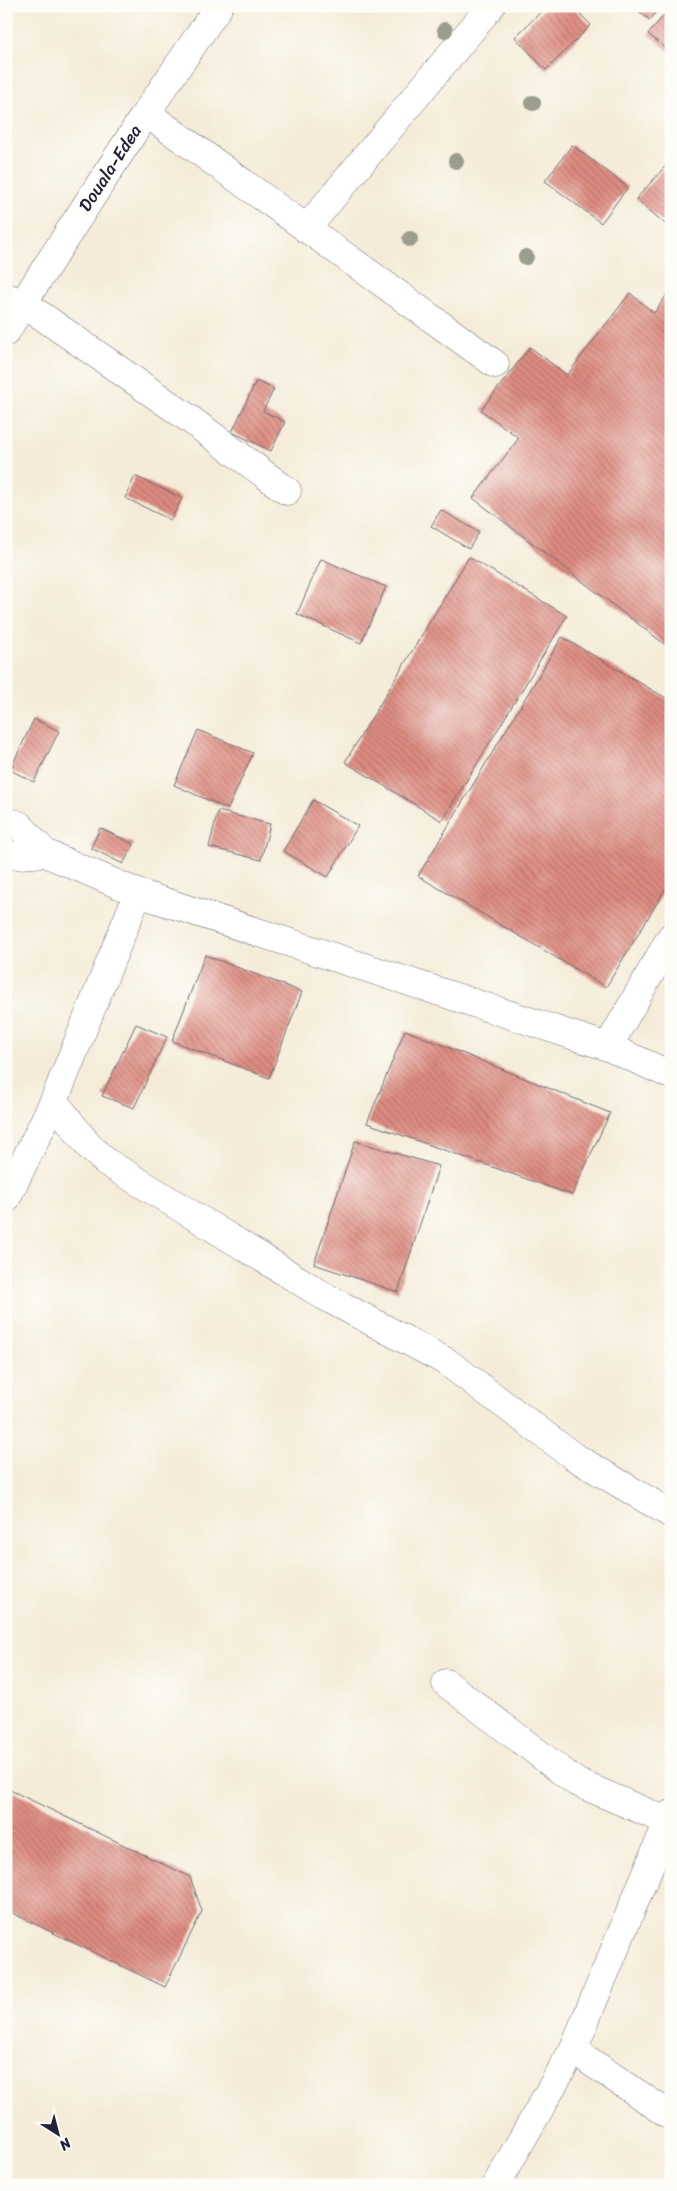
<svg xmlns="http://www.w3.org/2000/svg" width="677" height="2191" font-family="Sriracha,sans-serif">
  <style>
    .building { fill: url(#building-back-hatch) }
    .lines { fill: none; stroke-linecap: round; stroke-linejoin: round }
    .minor-casing { stroke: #6c6972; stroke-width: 29 }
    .highway-casing { stroke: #6c6972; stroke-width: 29 }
    .minor { stroke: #fff; stroke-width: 28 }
    .highway { stroke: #fff; stroke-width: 28 }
    .tree { fill: #9c9e8d }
    .labels { text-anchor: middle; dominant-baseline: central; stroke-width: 4; stroke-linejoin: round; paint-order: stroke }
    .street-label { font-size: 18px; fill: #22223b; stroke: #fdfcf7 }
  </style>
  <defs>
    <pattern id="building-back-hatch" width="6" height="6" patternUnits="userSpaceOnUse" patternTransform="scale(1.25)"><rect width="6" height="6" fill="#de8c81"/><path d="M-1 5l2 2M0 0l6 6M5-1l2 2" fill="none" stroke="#b4726b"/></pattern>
  </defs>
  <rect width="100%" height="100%" fill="#fdfcf7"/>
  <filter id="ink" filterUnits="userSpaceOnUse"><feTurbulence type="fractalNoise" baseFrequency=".02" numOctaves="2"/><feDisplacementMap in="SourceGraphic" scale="10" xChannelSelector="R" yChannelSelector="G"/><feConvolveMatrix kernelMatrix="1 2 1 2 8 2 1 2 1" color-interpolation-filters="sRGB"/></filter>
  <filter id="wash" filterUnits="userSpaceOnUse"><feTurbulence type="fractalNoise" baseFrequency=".0096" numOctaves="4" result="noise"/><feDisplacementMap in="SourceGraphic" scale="20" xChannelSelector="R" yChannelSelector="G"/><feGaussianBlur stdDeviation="1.12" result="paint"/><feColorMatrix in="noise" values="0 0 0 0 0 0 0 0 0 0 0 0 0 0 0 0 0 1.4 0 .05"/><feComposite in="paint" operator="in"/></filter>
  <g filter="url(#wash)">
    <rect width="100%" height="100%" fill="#f4ecd8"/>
    <g id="blocks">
      <path class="building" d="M547,6h25l19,19 -45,45 -31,-33z
        M632,6h28l-10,14z
        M666,13l5,5v35l-23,-19z
        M572,145l56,42 -27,36 -56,-42z
        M671,160v69l-35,-30z
        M671,289v360l-198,-151 46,-60 -38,-28 49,-63 37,28 63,-82 24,20z
        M256,381l18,8 -11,22 22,11 -14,29 -39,-19z
        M135,476l47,22 -11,22 -46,-22z
        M441,510l38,22 -10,17 -38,-23z
        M469,557l98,59 -125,205 -97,-59z
        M321,559l65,28 -25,56 -64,-29z
        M562,637l109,64v179l-65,107 -188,-111z
        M34,719l25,12 -25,51 -24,-12z
        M198,730l55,23 -25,56 -54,-24z
        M313,800l45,26 -30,51 -45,-26z
        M218,811l52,13 -9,36 -52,-13z
        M100,828l34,16 -11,20 -32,-16z
        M205,955l97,37 -33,86 -97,-37z
        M136,1024l31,13 -33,71 -32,-12z
        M405,1030l205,83 -38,82 -205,-72z
        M355,1141l84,25 -41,126 -84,-28z
        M6,1788l184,89 12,34 -37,76 -159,-77z"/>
    </g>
  </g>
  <g filter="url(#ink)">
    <use href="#blocks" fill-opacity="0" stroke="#6c6972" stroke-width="1"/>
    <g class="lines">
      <g class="minor-casing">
        <path id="minor" d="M146,113l349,251
          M306,229l185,-223
          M6,297l17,6 168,117 96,71
          M6,821l13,4 26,28 93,40 470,154 63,28
          M6,856l39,-3
          M608,1047l63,-110
          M54,1101l34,44 17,16 219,135 123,66 126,94 98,58
          M6,1199l48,-98 84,-208
          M446,1683l130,99 91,39
          M573,2050l98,66
          M496,2185l77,-135 98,-236"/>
      </g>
      <g class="highway-casing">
        <path id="highway" d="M6,332l17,-29 123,-190 73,-107"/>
      </g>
      <use href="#minor" class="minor"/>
      <use href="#highway" class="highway"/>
    </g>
    <g class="tree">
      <circle cx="445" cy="30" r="8"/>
      <circle cx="533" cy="103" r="8"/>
      <circle cx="456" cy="161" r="8"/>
      <circle cx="410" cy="239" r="8"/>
      <circle cx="526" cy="257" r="8"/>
    </g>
  </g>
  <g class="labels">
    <g class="street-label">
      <text transform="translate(110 168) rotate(-57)">Douala-Edea</text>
    </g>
  </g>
  <rect width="677" height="2191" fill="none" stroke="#fdfcf7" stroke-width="25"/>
  <g transform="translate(58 2134) rotate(144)" stroke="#fdfcf7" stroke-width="4" paint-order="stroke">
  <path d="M0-4L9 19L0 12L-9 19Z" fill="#22223b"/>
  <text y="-8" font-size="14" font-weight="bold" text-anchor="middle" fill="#22223b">N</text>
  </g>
</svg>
